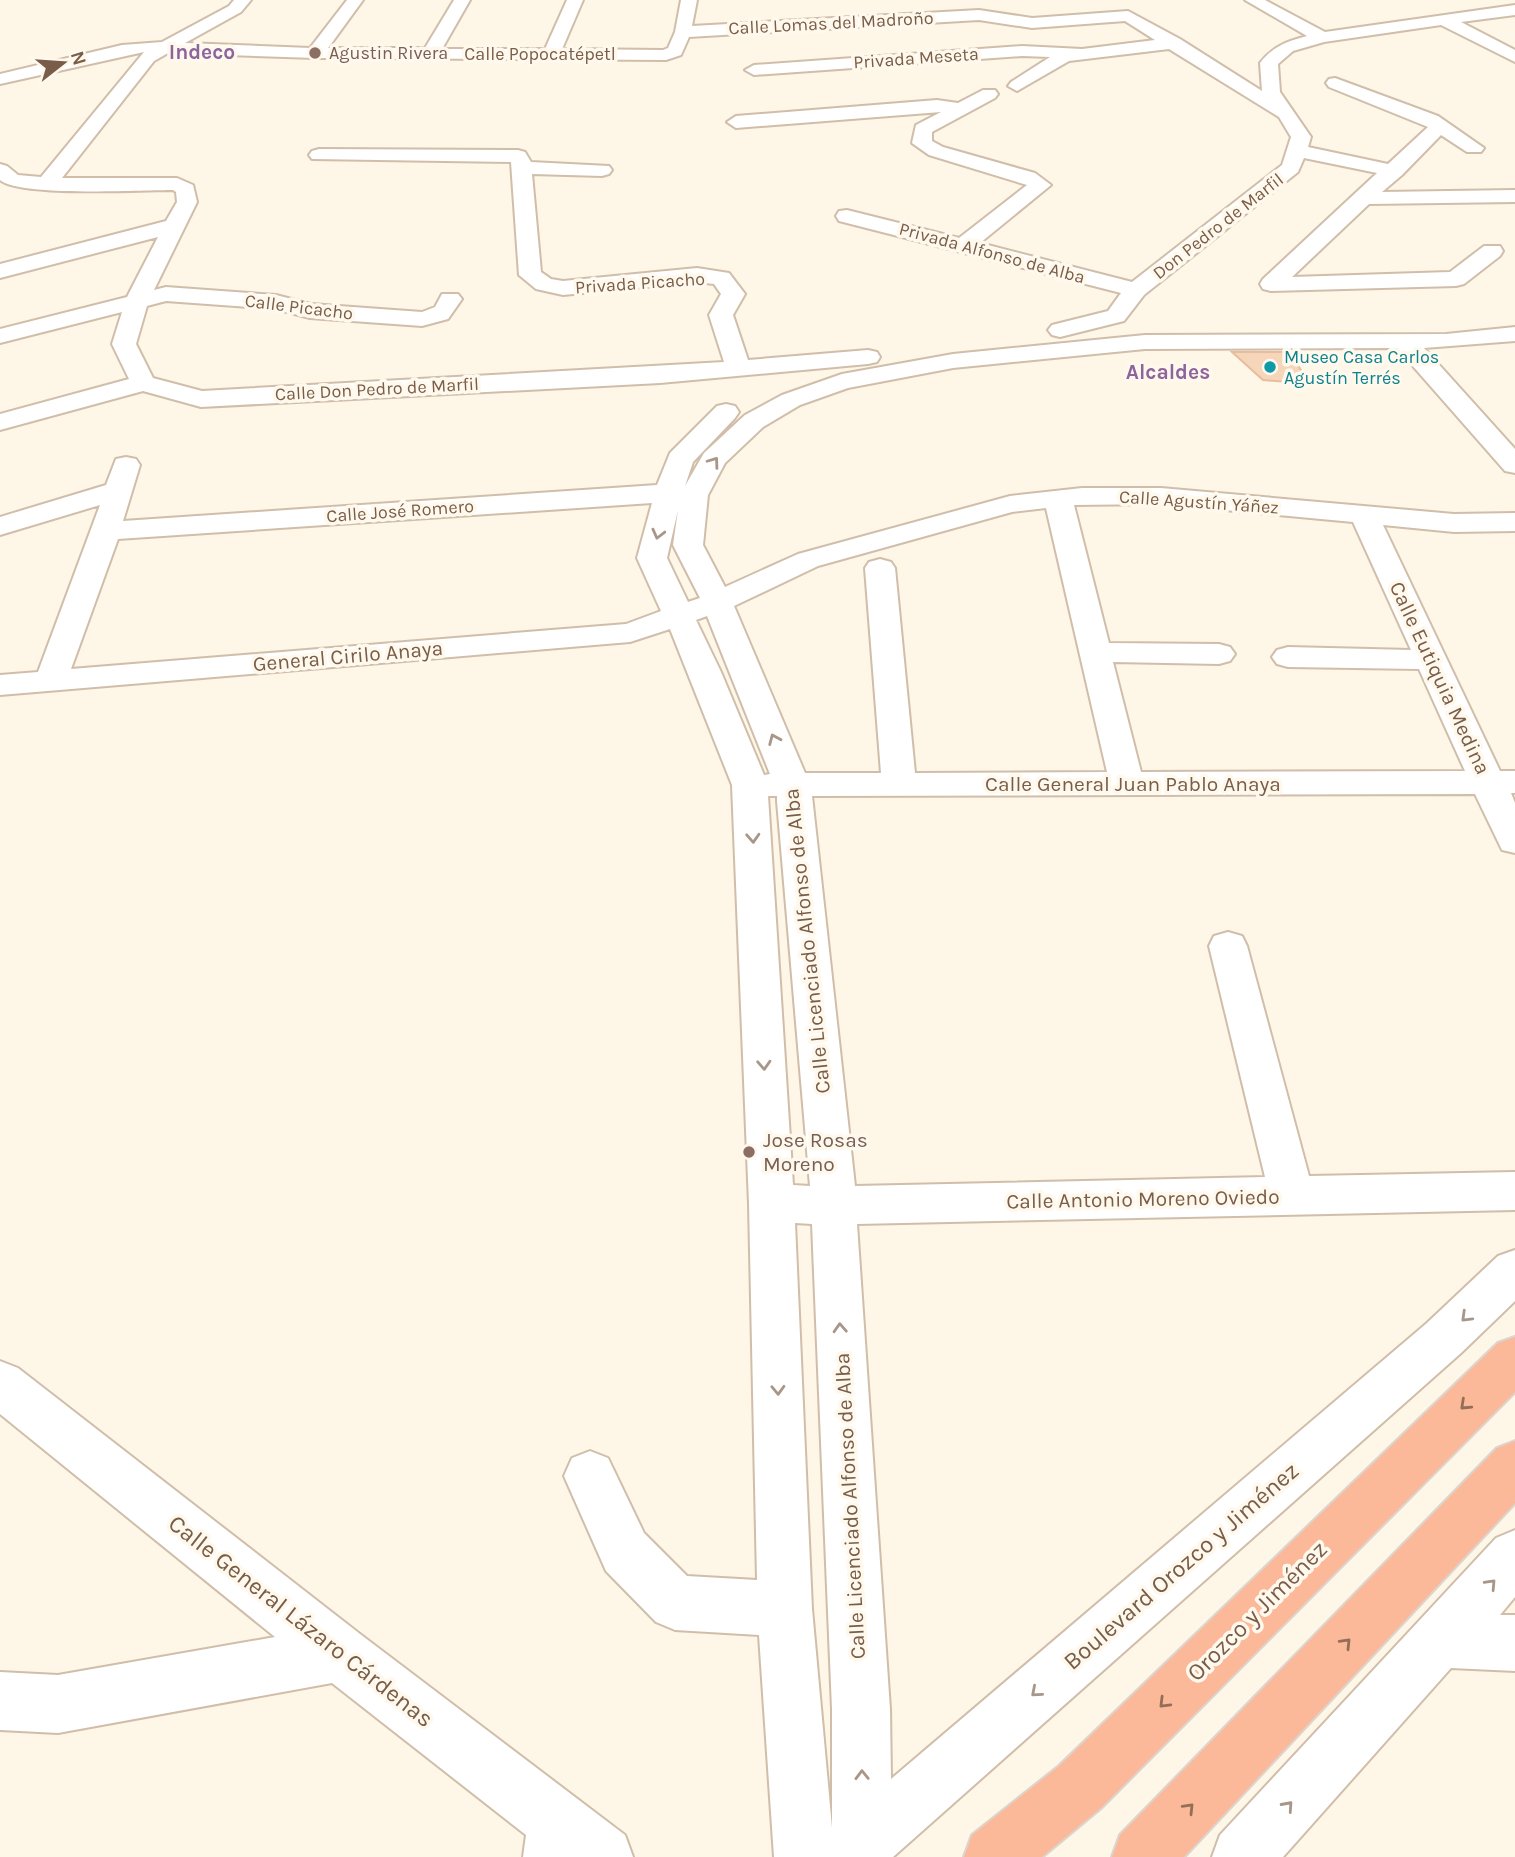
<svg xmlns="http://www.w3.org/2000/svg" width="1515" height="1857" font-family="Karla,sans-serif">
  <style>
    .building { fill: #f5d6bb; stroke: #e8bd9b; stroke-width: 2 }
    .lines { fill: none; stroke-linecap: round; stroke-linejoin: round }
    .minor-casing { stroke: #d0beaa; stroke-width: 4 }
    .highway-casing { stroke: #dcd5cf; stroke-width: 4 }
    .minor { fill: #fff; fill-rule: evenodd }
    .highway { fill: #fbb999; fill-rule: evenodd }
    .oneway { stroke: #a89688 }
    .oneway2 { stroke: #936f58 }
    .education-dot { fill: #8d6e63; stroke: #fff9ed; stroke-width: 2.5 }
    .culture-dot { fill: #0f9aa8; stroke: #fff9ed; stroke-width: 2.5 }
    .labels { text-anchor: middle; dominant-baseline: central; stroke-width: 7; stroke-linejoin: round; paint-order: stroke }
    .far-street-label { font-size: 18px; fill: #795d48; stroke: #fff9ed }
    .far-education-label { font-size: 18px; fill: #785e54; stroke: #fff9ed; text-anchor: start }
    .far-culture-label { font-size: 18px; fill: #0d838f; stroke: #fff9ed; text-anchor: start }
    .far-quarter-label { font-size: 21px; font-weight: bold; fill: #8d649c; stroke: #fff9ed }
    .street-label { font-size: 21px; fill: #795d48; stroke: #fff9ed }
    .education-label { font-size: 21px; fill: #785e54; stroke: #fff9ed; text-anchor: start }
    .near-street-label { font-size: 24px; fill: #795d48; stroke: #fff9ed }
  </style>
  <rect width="100%" height="100%" fill="#fef6e6"/>
  <path class="building" d="M1232,352h58l12,20 -15,10 -24,-2z"/>
  <g class="lines">
    <g class="minor-casing">
      <path id="minor" d="M234,0h17l-10,12 -56,31 125,5 37,-48h16l-35,48h97l29,-48h16l-28,49h103l22,-49h16l-21,49 101,1 5,-2 7,-16 6,-32h16l-5,26 287,-16 53,8 96,-7 52,28 82,52 -2,-28c13,-17 28,-22 47,-27l-62,-36h20l60,32 190,-27v10l-54,7 54,28v12l-74,-37 -117,17 -31,9 -15,13 2,28 31,45 -3,10 80,17 40,-37 -99,-40 -3,-4 3,-4 6,-1 103,38 46,32 -3,4h-14l-26,-17 -39,40 -20,17 133,-2v12l-146,2 -77,73 158,-5 34,-26h16l3,5 -3,5 -36,28 -8,2 -185,5 -8,-2 -3,-5 3,-5 114,-106 -73,-15 -6,14 -154,123 -20,26 -64,16 -8,-2 -4,-5 4,-5 56,-14 13,-18 -282,-72 -3,-5 3,-5 8,-1 112,28 68,-53 -98,-30 -17,-12 4,-18 25,-13 -205,16 -9,-6 9,-6 201,-16 21,3 25,-13h12l3,4 -3,4 -63,34v9l11,6 92,26 16,12 -71,58 152,39 150,-117 9,-28 -12,-20 -110,-68 -100,12 -52,30 -9,-5 3,-4 39,-25 -28,-1 -268,19 -9,-5 9,-5 268,-19 60,3 73,-9 -30,-19 -93,7 -53,-8 -290,17 -8,18 -15,5 -351,-2 -147,-5 -14,8 -92,117h115l16,7 4,17 -43,88 12,-3 110,8 35,9 111,8 13,-5 7,-13h16l4,5 -14,20 -26,7 -112,-8 -35,-9 -109,-8 -19,5 -11,38 17,34 49,13 522,-29 -15,-47 12,-21 -7,-10 -17,-2 -134,13 -27,-6 -17,-14 -8,-113 -199,-3 -3,-4 3,-4 7,-2 199,1 7,2 6,10 78,4 3,4 -3,4 -7,2 -70,-2 9,98 10,7 12,2 134,-13 32,5 16,21 -12,21 15,45 120,-10 9,2 3,5 -3,5 -9,2 -208,19 -459,24 -58,-16 -143,39v-16l129,-35 -17,-35 10,-32 -122,31v-14l127,-32 31,-60 -158,41v-14l166,-43 11,-19 -1,-10 -3,-2c-32,0 -153,7 -173,-10v-16l7,2 11,9 23,2 103,-125 -144,32v-10l122,-29 40,-3 67,-36z
        M1515,327v14l-91,7 91,101v24l-10,-2 -108,-123 -252,1 -192,19 -105,20 -48,17 -37,22 -38,36 -17,32 -5,50 22,42 73,-33 212,-58 72,-8h79l293,26 61,-1v18l-61,1 -71,-7 117,246h15v22h-4l4,10v50l-13,-3 -27,-56 -663,2 43,390 410,-9 -56,-231 5,-10 14,-4 14,4 5,10 62,230 206,-4v38l-658,14 33,485 1,70 536,-456 71,-67 17,-6v51l-54,52 -568,504h-119l-15,-222 -84,-5 -19,-8 -50,-51 -42,-95 8,-18 18,-7 18,7 36,75 43,43 70,4 -8,-376 -17,-419 -62,-156 -40,13 -630,53v-20l38,-3 62,-167 -100,30v-18l106,-32 10,-26 10,-2 10,2 4,6 -17,56 534,-36 13,-32 47,-47 9,-2 9,2 4,6 -4,6 -42,44 -8,24 19,-33 41,-38 37,-20 60,-21 111,-20 192,-19 301,-1zM652,503l-15,55 24,53 -35,13 -555,45 47,-130zM1161,504l192,18 58,128 -123,-3 -11,3 -5,7 5,7 11,3 131,2 46,102 -324,1 -28,-110 106,2 11,-3 5,-7 -5,-7 -11,-3 -110,-1 -35,-138zM1046,508l61,264 -192,1 -20,-205 -4,-6 -11,-3 -11,3 -4,6 16,205h-76l-71,-167 84,-40 194,-54zM678,510l-5,35 27,53 -12,4 -21,-44zM707,616l63,158 -6,1 -43,-103 -25,-52zM768,796h9v5l33,385 -17,-1zM795,1223l17,1 20,485v119l-20,-219z
        M0,1361l18,7 342,266 265,201 8,22h-110l3,-22 -194,-152 -274,50 -58,-3v-58l58,3 217,-38 -275,-223z
        M1515,1530v67l-15,18h15v56l-64,-3 -168,189h-71l8,-22 276,-297z"/>
    </g>
    <g class="highway-casing">
      <path id="highway" d="M1515,1337v55l-414,416 -59,49h-78l8,-22 87,-69 439,-423z
        M1515,1441v62l-331,354h-72l8,-22 377,-387z"/>
    </g>
    <use href="#minor" class="minor"/>
    <use href="#highway" class="highway"/>
  </g>
  <defs><path id="oneway-chevron" d="M-2-3.5L2.5 0L-2 3.5" fill="none" stroke-width="1.6" stroke-linecap="round" stroke-linejoin="round" transform="scale(1.75)"/></defs>
  <g class="oneway">
    <use href="#oneway-chevron" transform="translate(714 462) rotate(-54)"/>
    <use href="#oneway-chevron" transform="translate(658 534) rotate(104)"/>
    <use href="#oneway-chevron" transform="translate(774 739) rotate(-113)"/>
    <use href="#oneway-chevron" transform="translate(753 838) rotate(87)"/>
    <use href="#oneway-chevron" transform="translate(764 1065) rotate(87)"/>
    <use href="#oneway-chevron" transform="translate(1466 1317) rotate(136)"/>
    <use href="#oneway-chevron" transform="translate(840 1328) rotate(-93)"/>
    <use href="#oneway-chevron" transform="translate(778 1390) rotate(88)"/>
    <use href="#oneway-chevron" transform="translate(1491 1584) rotate(-47)"/>
    <use href="#oneway-chevron" transform="translate(1036 1692) rotate(139)"/>
    <use href="#oneway-chevron" transform="translate(862 1775) rotate(-91)"/>
    <use href="#oneway-chevron" transform="translate(1288 1806) rotate(-48)"/>
  </g>
  <g class="oneway2">
    <use href="#oneway-chevron" transform="translate(1465 1405) rotate(137)"/>
    <use href="#oneway-chevron" transform="translate(1346 1643) rotate(-46)"/>
    <use href="#oneway-chevron" transform="translate(1164 1703) rotate(135)"/>
    <use href="#oneway-chevron" transform="translate(1189 1808) rotate(-46)"/>
  </g>
  <g class="education-dot">
    <circle cx="315" cy="53" r="7"/>
    <circle cx="749" cy="1152" r="7"/>
  </g>
  <circle class="culture-dot" cx="1270" cy="367" r="7"/>
  <g class="labels">
    <g class="far-street-label">
      <text transform="translate(831 23) rotate(-3)">Calle Lomas del Madroño</text>
      <text x="540" y="54">Calle Popocatépetl</text>
      <text transform="translate(916 58) rotate(-4)">Privada Meseta</text>
      <text transform="translate(1218 226) rotate(-38)">Don Pedro de Marfil</text>
      <text transform="translate(992 253) rotate(15)">Privada Alfonso de Alba</text>
      <text transform="translate(640 283) rotate(-4)">Privada Picacho</text>
      <text transform="translate(299 307) rotate(7)">Calle Picacho</text>
      <text transform="translate(377 389) rotate(-3)">Calle Don Pedro de Marfil</text>
      <text transform="translate(1199 502) rotate(4)">Calle Agustín Yáñez</text>
      <text transform="translate(400 511) rotate(-4)">Calle José Romero</text>
    </g>
    <g class="far-education-label">
      <text x="329" y="53">Agustin Rivera</text>
    </g>
    <g class="far-culture-label">
      <text x="1284" y="357">Museo Casa Carlos<tspan x="1284" dy="21">Agustín Terrés</tspan></text>
    </g>
    <g class="far-quarter-label">
      <text x="202" y="52">Indeco</text>
      <text x="1168" y="372">Alcaldes</text>
    </g>
    <g class="street-label">
      <text transform="translate(348 656) rotate(-5)">General Cirilo Anaya</text>
      <text transform="translate(1440 678) rotate(65)">Calle Eutiquia Medina</text>
      <text x="1133" y="784">Calle General Juan Pablo Anaya</text>
      <text transform="translate(807 941) rotate(-96)">Calle Licenciado Alfonso de Alba</text>
      <text transform="translate(1143 1199) rotate(-1)">Calle Antonio Moreno Oviedo</text>
      <text transform="translate(850 1506) rotate(-93)">Calle Licenciado Alfonso de Alba</text>
    </g>
    <g class="education-label">
      <text x="763" y="1140">Jose Rosas<tspan x="763" dy="24">Moreno</tspan></text>
    </g>
    <g class="near-street-label">
      <text transform="translate(1181 1566) rotate(-41)">Boulevard Orozco y Jiménez</text>
      <text transform="translate(1257 1611) rotate(-45)">Orozco y Jiménez</text>
      <text transform="translate(301 1621) rotate(38)">Calle General Lázaro Cárdenas</text>
    </g>
  </g>
  <g transform="translate(63 63) rotate(73)" stroke="#fff9ed" stroke-width="5" paint-order="stroke">
  <path d="M0-5L12 26L0 18L-12 26Z" fill="#795d48"/>
  <text y="-10" font-size="19" font-weight="bold" text-anchor="middle" fill="#795d48">N</text>
  </g>
</svg>
